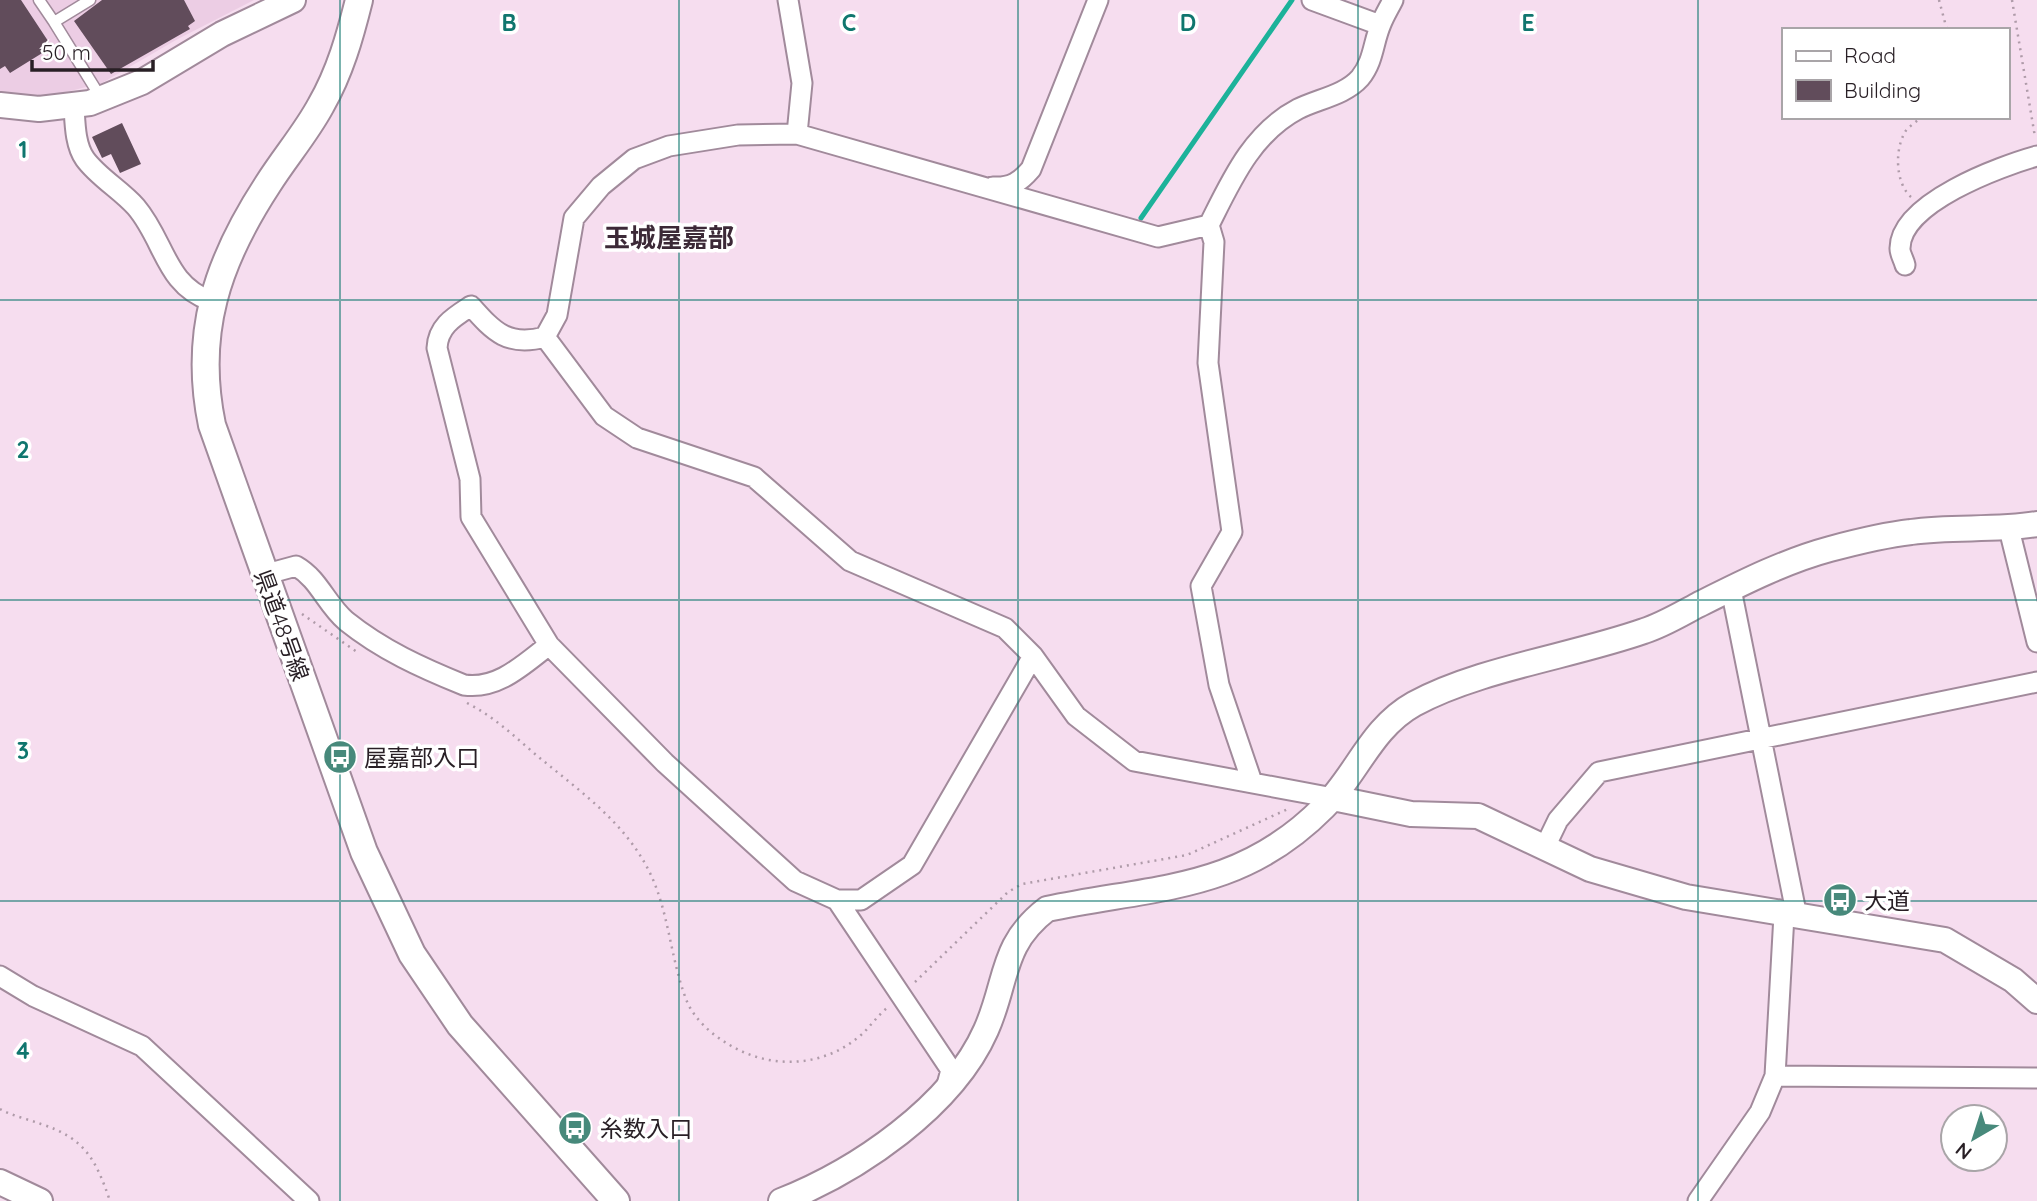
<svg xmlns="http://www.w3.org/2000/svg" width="2037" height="1201" font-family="Quicksand,'Noto Sans JP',sans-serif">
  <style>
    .built { fill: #eccde4 }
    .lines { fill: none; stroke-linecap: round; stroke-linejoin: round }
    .stream { stroke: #1cb29a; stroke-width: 5 }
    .building { fill: #614c5b }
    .service-casing { stroke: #a18a9b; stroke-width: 13 }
    .minor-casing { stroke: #a18a9b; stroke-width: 23 }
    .tertiary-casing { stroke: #a18a9b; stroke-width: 28 }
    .secondary-casing { stroke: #a18a9b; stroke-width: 30 }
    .path { stroke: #af9ba9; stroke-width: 2.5; stroke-dasharray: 2 5; stroke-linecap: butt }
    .service { stroke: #fff; stroke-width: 10 }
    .minor { stroke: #fff; stroke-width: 19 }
    .tertiary { stroke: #fff; stroke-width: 24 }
    .secondary { stroke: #fff; stroke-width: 26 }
    .grid { fill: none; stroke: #0f766e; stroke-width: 2; stroke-opacity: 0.55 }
    .labels { text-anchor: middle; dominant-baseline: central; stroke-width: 7; stroke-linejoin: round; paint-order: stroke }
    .street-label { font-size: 23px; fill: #281f25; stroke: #fff }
    .poi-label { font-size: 23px; fill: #281f25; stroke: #fff; text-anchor: start }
    .quarter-label { font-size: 26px; font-weight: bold; fill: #3c2937; stroke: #fff }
    .grid-label { font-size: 23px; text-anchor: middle; font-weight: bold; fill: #0f766e; stroke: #fff; stroke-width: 7; stroke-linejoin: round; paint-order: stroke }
  </style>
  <rect width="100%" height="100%" fill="#f6ddef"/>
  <path class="built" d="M0,0h254l-78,40 -74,43 -60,15 -42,-2z"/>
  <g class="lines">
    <path class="stream" d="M1141,218l151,-218"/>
  </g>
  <path class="building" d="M0,0h21l31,47 -42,26 -5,-7 -5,3z
    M102,0h82l11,21 -7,5 2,3 -79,45 -37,-53z
    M122,123l19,41 -21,9 -9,-19 -9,4 -10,-21z"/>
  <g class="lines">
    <g class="service-casing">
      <path id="service" d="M39,0l15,22 36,-22
        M54,22l47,76"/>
    </g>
    <g class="minor-casing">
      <path id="minor" d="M788,0l14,83 -5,51
        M1312,0l68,25
        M74,107c1,16 1,38 11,52 13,18 36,31 51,48 29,34 29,78 75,94
        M993,187c18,1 27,-5 38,-18l67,-169
        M1905,265c-1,-5 -5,-11 -5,-16 -1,-46 101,-83 137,-93
        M545,337l59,79 33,22 117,39 96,84 155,67 28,28 43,60 58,45 199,37
        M2009,529l28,113
        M263,575l33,-9c23,13 30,38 50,55 36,29 76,47 118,64 34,5 60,-21 85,-40
        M1731,589l66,328
        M1033,656l-121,209 -51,35h-24l-42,-19 -130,-118 -116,-118 -78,-128 -1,-38 -33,-131c1,-22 17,-31 34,-42 23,26 37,41 74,31l12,-22 17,-97 27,-32 33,-27 35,-13 69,-11 59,-1 361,103 51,-12
        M1252,782l-33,-97 -18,-99 31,-54 -24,-169 6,-121 -5,-17c22,-44 43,-92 89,-116 20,-10 47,-14 62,-31 14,-17 13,-36 21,-54 3,-8 8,-16 12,-24
        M1544,849l14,-29 41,-48 438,-90
        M837,900l114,170 -4,15
        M0,976l33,20 109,50 167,155
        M1775,1076l262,2
        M1698,1201l62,-89 15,-36 9,-161"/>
    </g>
    <g class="tertiary-casing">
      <path id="tertiary" d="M0,105l39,4 51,-6 52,-21 80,-48 71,-34
        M1333,798l78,16 67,2 112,53 96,28 259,43 68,40 24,21
        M0,1182l40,19
        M781,1201c76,-30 171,-94 205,-171 22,-49 14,-85 61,-121 108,-23 193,-17 277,-102 33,-33 47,-79 90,-103 64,-35 159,-48 230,-73 19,-6 37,-17 54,-26 42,-21 87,-44 132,-56 26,-7 54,-14 81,-17 42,-6 84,-1 126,-8"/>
    </g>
    <g class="secondary-casing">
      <path id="secondary" d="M359,0c-9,36 -19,72 -38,105 -15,28 -36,52 -53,79 -51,78 -75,149 -56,241l152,427 48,102 48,71 156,176"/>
    </g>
    <path class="path" d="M1939,0l8,30
      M2012,0l23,137
      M1911,197c-15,-13 -17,-46 -6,-65 3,-5 12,-11 17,-15
      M302,614l55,38
      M467,703c26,13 46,32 68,51 42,35 89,67 114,117 20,40 21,86 37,128 7,19 25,35 42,45 42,26 95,24 133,-9 9,-8 16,-19 26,-27
      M915,982l93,-90 14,-8 165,-29 101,-46
      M0,1109c12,7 28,10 41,15 44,14 55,36 69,77"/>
    <use href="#service" class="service"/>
    <use href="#minor" class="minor"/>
    <use href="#tertiary" class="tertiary"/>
    <use href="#secondary" class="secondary"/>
  </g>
  <path class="grid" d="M340,0v1201M679,0v1201M1018,0v1201M1358,0v1201M1698,0v1201M0,300h2037M0,600h2037M0,901h2037"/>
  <defs>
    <g id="bus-disc" transform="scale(1.75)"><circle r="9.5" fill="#47897b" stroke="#fff"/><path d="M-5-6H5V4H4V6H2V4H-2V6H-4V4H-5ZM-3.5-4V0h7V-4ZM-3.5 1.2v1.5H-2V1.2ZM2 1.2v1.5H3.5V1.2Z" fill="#fff"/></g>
  </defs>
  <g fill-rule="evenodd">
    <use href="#bus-disc" x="340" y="757"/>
    <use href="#bus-disc" x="1840" y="900"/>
    <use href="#bus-disc" x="575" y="1128"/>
  </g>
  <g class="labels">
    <g class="street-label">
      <text transform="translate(282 625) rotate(70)">県道48号線</text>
    </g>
    <g class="poi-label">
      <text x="364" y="757">屋嘉部入口</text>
      <text x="1864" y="900">大道</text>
      <text x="600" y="1128">糸数入口</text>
    </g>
    <g class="quarter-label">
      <text x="669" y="237">玉城屋嘉部</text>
    </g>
  </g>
  <g class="grid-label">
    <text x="509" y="31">B</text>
    <text x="849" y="31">C</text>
    <text x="1188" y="31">D</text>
    <text x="1528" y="31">E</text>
    <text x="23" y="158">1</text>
    <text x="23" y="458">2</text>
    <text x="23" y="759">3</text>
    <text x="23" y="1059">4</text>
  </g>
  <rect x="1782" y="28" width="228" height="91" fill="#ffffff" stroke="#a9a5a8" stroke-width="2"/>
  <rect x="1796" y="51" width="35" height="10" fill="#ffffff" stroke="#a9a5a8" stroke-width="2"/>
  <text x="1844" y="63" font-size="21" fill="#281f25">Road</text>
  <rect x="1796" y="80" width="35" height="21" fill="#614c5b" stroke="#a9a5a8" stroke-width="2"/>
  <text x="1844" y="98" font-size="21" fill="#281f25">Building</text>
  <g transform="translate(1974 1138) rotate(219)"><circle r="33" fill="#ffffff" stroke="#a9a5a8" stroke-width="2"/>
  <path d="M0-5L12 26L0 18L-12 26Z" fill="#47897b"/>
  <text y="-10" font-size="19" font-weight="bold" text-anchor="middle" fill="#281f25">N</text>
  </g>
  <path d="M32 60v10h121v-10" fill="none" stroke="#281f25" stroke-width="3.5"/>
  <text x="42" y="60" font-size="21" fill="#281f25" stroke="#ffffff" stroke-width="5" paint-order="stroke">50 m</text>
</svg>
